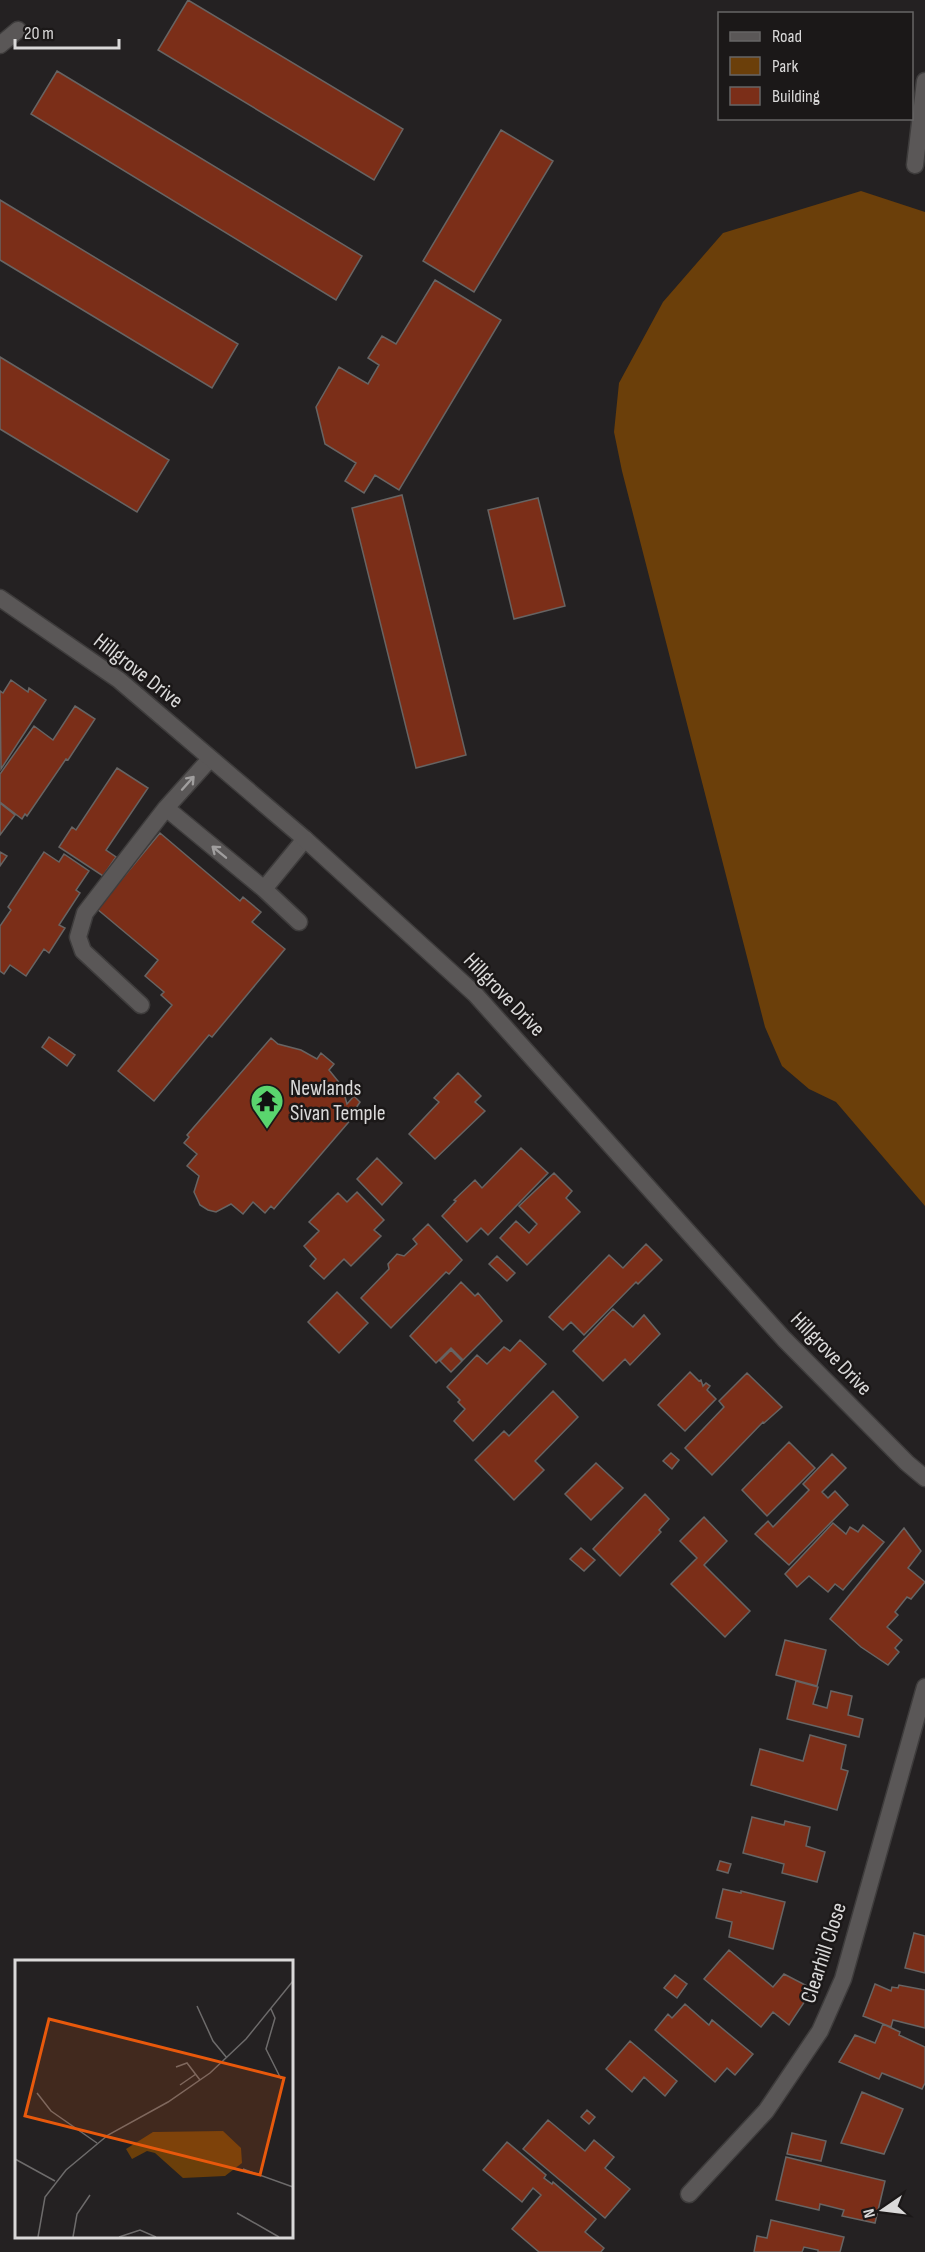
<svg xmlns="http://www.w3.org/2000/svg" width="925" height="2252" font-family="'Sofia Sans Condensed',sans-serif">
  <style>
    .green { fill: #6b3f0a }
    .building { fill: #7b2e18; stroke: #676463; stroke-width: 1.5 }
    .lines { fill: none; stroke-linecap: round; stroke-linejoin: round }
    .service-casing { stroke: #3e3c3c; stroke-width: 19 }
    .minor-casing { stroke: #3e3c3c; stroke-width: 19 }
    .service { stroke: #5a5757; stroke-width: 16 }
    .minor { stroke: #5a5757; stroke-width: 16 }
    .oneway { stroke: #a09e9e }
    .labels { text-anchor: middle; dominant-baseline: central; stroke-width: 5; stroke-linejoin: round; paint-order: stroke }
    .street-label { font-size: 22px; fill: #dad9d9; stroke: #1b1818 }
    .poi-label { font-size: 22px; fill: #dad9d9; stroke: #1b1818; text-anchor: start }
    .inset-road { fill: none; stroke: #6d6b6b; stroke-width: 1.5 }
    .view { fill: #e8590c; fill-opacity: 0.15; stroke: #e8590c; stroke-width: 3 }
    .inset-edge { fill: none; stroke: #dad9d9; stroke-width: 3 }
  </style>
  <rect width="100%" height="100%" fill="#242122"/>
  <path class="green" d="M861,191l64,21v994l-89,-104 -27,-13 -27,-23 -17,-39 -143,-556 -8,-39 5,-49 44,-81 60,-69z"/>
  <path class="building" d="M188,0l215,129 -29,51 -216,-130z
    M57,71l305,185 -26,44 -305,-186z
    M501,130l52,31 -79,131 -51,-31z
    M0,200l238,144 -26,44 -212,-128z
    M435,280l66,40 -102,170 -24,-15 -11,18 -19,-12 11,-18 -31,-19 -9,-37 23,-40 29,17 11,-19 -11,-7 14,-22 14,8z
    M0,357l169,103 -32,52 -137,-83z
    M402,495l64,260 -50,13 -64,-260z
    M538,498l27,108 -51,13 -26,-109z
    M11,680l17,12 1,-4 17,12 -45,69 -1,-78 3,2z
    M75,706l20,13 -27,41 -2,-1 -39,57 -2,-2 -3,5 -22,-17v-28l34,-48 19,14z
    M117,768l31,20 -42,62 10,7 -13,19 -44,-29 13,-20 4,3z
    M0,803l15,12 -15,20z
    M160,833l80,68 3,-4 18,15 -9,10 33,27 -73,88 -3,-2 -55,66 -36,-30 54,-66 -11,-10 3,-3 -19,-16 13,-16 -61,-51z
    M0,852l7,4 -7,10z
    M44,852l15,10 5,-8 25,17 -13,19 4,3 -21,32 6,3 -16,25 -5,-4 -18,27 -16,-11 -6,9 -4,-3v-45l11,-16 -3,-3z
    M49,1037l26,18 -8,11 -25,-19z
    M271,1038l7,6 23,6 16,9 4,-6 13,11 -5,6 13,16 5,18 7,-8 6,6 -6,9 2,1 -3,5 -79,92 -3,-3 -6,7 -12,-11 -10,12 -12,-10 -15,8 -8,-2 -8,-5 -6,-13 5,-16 -12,-10 10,-12 -13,-11 5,-6 -2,-2z
    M458,1073l23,23 -6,6 10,9 -50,48 -26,-25 30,-32 -5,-4z
    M521,1148l27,25 -60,62 -7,-7 -14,14 -25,-26 14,-15 -2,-1 21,-20 7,8z
    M377,1158l25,25 -20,22 -25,-26z
    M554,1173l18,18 -6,7 14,14 -53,53 -27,-27 16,-17 13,12 8,-9 -18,-18z
    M357,1192l27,28 -10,10 7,6 -30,30 -7,-7 -20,20 -14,-13 6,-7 -12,-13 15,-15 -10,-9 29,-29 9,9z
    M428,1224l34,36 -13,14 -3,-2 -55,56 -30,-30 28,-29 -1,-5 9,-10 7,2 13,-12 -4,-5z
    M646,1244l16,16 -24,24 -2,-2 -52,53 -13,-13 -8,8 -14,-13 60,-62 14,13z
    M497,1256l18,17 -8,8 -18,-17z
    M461,1282l14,14 3,-3 24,28 -39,39 -12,-12 -15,15 -26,-27z
    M337,1292l31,31 -29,30 -31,-31z
    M613,1309l20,18 11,-12 16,19 -30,31 -5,-6 -22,22 -30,-30z
    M520,1340l26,24 -73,77 -19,-20 11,-12 -7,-7 2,-2 -13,-13 30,-32 10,9 17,-17 6,4z
    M451,1350l11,11 -11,11 -11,-11z
    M690,1372l9,9 2,-1 2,6 3,-3 4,3 -3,4 9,9 -31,32 -27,-26z
    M747,1373l35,34 -18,16 -1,-1 -51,53 -27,-27 39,-41 -5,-6z
    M553,1391l25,26 -43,44 9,9 -30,30 -39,-40 29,-29 5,5z
    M789,1442l26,26 -48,48 -25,-26z
    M671,1453l8,7 -7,9 -9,-8z
    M832,1454l14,14 -24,24 6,6 7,-7 13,14 -59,60 -34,-31 13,-13 5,6 36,-37 -6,-6z
    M596,1463l27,25 -32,32 -26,-26z
    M645,1494l24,25 -10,11 2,2 -41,44 -27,-27z
    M704,1517l23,24 -23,24 46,46 -25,26 -54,-53 26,-26 -17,-17z
    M833,1523l13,11 4,-7 8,5 5,-7 21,17 -41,48 -8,-6 -7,8 -19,-16 -12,11 -12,-13z
    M904,1528l17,23 -13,17 17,14 -14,17 -4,-2 -12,15 3,3 -11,12 15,13 -7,8 4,4 -11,13 -27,-18 -31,-28z
    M581,1548l14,12 -11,11 -14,-12z
    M785,1640l41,10 -9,36 -41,-11z
    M796,1681l22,6 -5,17 14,4 4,-17 21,5 -4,19 15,4 -4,18 -72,-18z
    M810,1735l36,10 -5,24 7,2 -11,39 -86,-25 9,-36 43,12z
    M752,1817l32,8 1,-4 25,6 -4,19 19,6 -8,30 -35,-9 2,-9 -41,-11z
    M720,1861l11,3 -3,9 -11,-3z
    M723,1889l18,4v-2l44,11 -12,47 -44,-12 3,-15 -16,-4z
    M914,1933l11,3v37l-20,-5z
    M729,1950l44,37 11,-13 29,15 -24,36 -16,-13 -12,15 -57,-48z
    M675,1975l12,9 -10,14 -13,-10z
    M875,1984l16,7 1,-4 6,1 1,-3 26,5v38l-32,-8 -2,7 -28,-11z
    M685,2004l24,21 3,-5 41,34 -18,21 -8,-7 -12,14 -60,-52 13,-16 4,4z
    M883,2024l17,8 -1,3 26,12v36l-3,6 -40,-16 -3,6 -40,-17 16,-27 20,8z
    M630,2041l47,40 -12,15 -21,-19 -12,15 -26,-23z
    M862,2092l41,17 -19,45 -43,-11z
    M587,2110l8,7 -6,7 -8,-7z
    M548,2120l37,31 9,-11 20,17 -9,11 25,21 -25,29 -82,-69z
    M792,2133l34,8 -5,20 -34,-7z
    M507,2142l39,33 -2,3 8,6 1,-2 43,37 -11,13 19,16 -3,4h-62l-27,-23 29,-34 -8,-7 -11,14 -39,-32z
    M786,2157l99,24 -10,42 -33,-7 2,-6 -24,-6 -1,6 -43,-10z
    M771,2220l73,17 -4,15h-22v-2l-14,-3 -2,5h-48l3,-16 10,2z"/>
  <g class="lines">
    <g class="service-casing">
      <path id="service" d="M0,45l18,-15
        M166,808l98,81 35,33
        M264,889l41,-50
        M141,1005l-58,-54 -5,-14 7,-24 81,-105 44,-49"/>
    </g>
    <g class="minor-casing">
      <path id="minor" d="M915,165l10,-84
        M0,598l119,82 186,159 170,155 309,345 123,124 18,15
        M689,2194l77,-83 54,-80 23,-52 82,-292"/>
    </g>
    <use href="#service" class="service"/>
    <use href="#minor" class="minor"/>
  </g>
  <defs><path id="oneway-shaft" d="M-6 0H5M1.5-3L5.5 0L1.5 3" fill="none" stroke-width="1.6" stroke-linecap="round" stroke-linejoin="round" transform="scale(1.5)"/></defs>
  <g class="oneway">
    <use href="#oneway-shaft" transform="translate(188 783) rotate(-48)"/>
    <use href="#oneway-shaft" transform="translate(219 852) rotate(-141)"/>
  </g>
  <defs>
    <g id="temple-pin" transform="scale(1.725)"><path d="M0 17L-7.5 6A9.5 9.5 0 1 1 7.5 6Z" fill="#5ad56e" stroke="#1b1818"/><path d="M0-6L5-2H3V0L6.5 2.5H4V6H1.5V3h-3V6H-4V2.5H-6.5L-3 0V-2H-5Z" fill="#111"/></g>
  </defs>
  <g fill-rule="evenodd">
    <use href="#temple-pin" x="267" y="1101"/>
  </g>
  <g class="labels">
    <g class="street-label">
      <text transform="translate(138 671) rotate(38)">Hillgrove Drive</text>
      <text transform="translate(504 995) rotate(46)">Hillgrove Drive</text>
      <text transform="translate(831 1354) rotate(46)">Hillgrove Drive</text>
      <text transform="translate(824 1953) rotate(-72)">Clearhill Close</text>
    </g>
    <g class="poi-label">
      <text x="290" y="1088">Newlands<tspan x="290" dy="25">Sivan Temple</tspan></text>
    </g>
  </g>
  <g transform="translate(15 1960)">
    <rect width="278" height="278" fill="#242122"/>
    <path d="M208,171l18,17 1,15 -17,13 -42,2 -28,-25 -8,-2 -15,8 -6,-10 27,-17z" fill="#6b3f0a"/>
    <path class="inset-road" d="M182,46l16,35 14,17M256,49l4,9 -9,31 15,30M161,107l11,-4 13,17M165,125l16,-11M22,133l14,18 46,32M0,199l40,22M228,209l50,18M222,253l42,24M23,277l7,-40 21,-27 42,-35 60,-33 42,-29 36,-34 47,-58M58,277l4,-23 13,-19M104,277l21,-7 16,7"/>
    <path class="view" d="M34,59l235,59 -24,97 -235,-59z"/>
    <rect width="278" height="278" class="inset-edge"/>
  </g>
  <rect x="718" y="12" width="195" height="108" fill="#1b1818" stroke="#676565" stroke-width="1.5"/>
  <rect x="730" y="32" width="30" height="9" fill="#5a5757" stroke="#676565" stroke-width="1.5"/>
  <text x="772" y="42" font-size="18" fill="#dad9d9">Road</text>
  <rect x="730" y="57" width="30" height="18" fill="#6b3f0a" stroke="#676565" stroke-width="1.5"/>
  <text x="772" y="72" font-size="18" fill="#dad9d9">Park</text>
  <rect x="730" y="87" width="30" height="18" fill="#7b2e18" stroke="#676565" stroke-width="1.5"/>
  <text x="772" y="102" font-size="18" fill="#dad9d9">Building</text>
  <g transform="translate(883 2210) rotate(256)" stroke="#1b1818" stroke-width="4.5" paint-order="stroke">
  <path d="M0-4.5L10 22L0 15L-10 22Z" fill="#dad9d9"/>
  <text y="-9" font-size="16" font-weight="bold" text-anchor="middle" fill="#dad9d9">N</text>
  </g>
  <path d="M15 39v9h104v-9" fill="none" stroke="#dad9d9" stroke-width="3"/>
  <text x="24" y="39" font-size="18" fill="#dad9d9" stroke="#1b1818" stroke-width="4.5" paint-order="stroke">20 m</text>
</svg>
